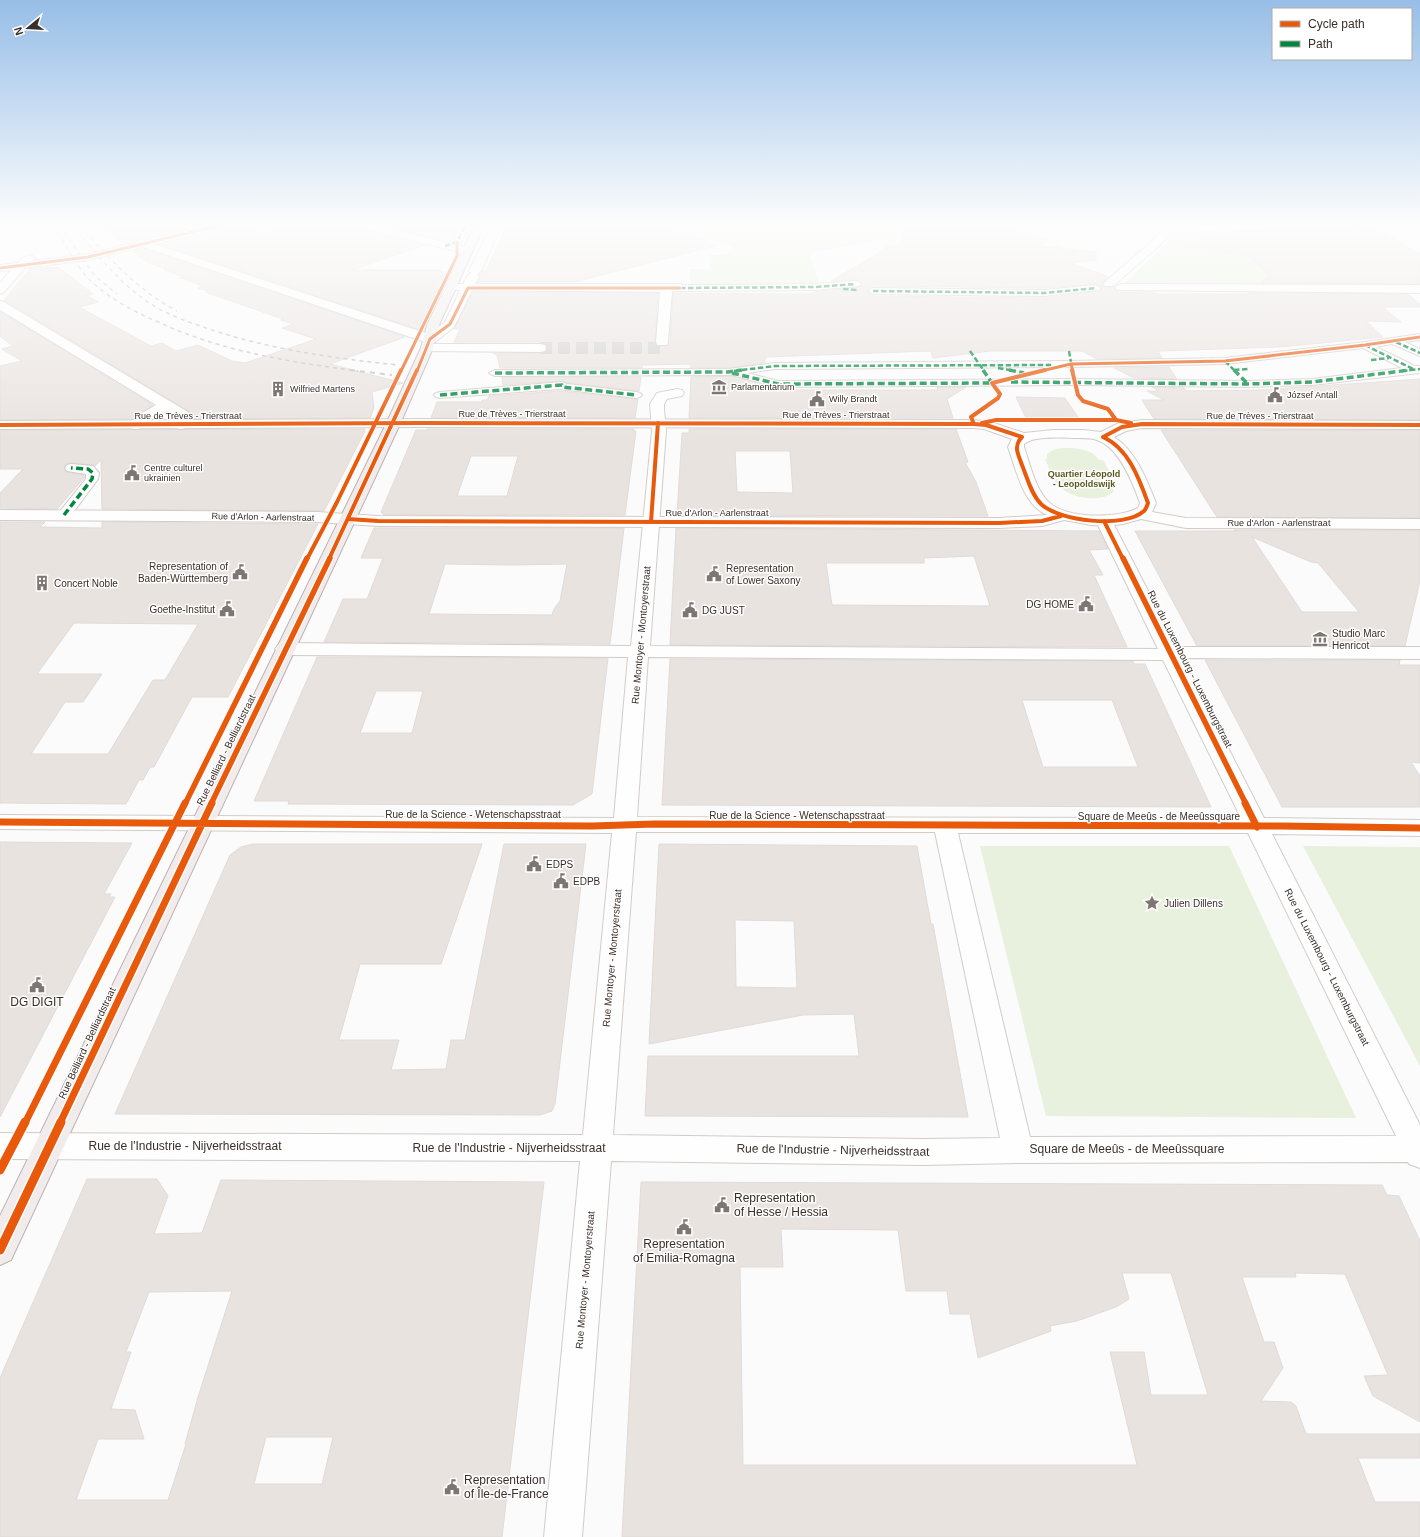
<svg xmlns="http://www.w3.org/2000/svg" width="1420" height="1537" font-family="Arial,sans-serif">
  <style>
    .green { fill: #e8f1dd }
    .building { fill: #e9e3e0; stroke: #e0dbd8; fill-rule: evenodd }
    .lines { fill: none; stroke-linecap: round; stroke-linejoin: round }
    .minor-tunnel { stroke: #d4d2d1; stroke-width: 12; stroke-dasharray: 12 6; stroke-linecap: butt }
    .pedestrian-casing { stroke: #d2ccc9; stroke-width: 2 }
    .minor-casing { stroke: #d2ccc9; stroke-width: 2 }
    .tertiary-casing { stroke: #d2ccc9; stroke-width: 2 }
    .primary-casing { stroke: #bdb2b3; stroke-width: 2 }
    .pedestrian { fill: #fefefe; fill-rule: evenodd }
    .minor { fill: #fefefe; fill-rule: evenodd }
    .tertiary { fill: #fefefe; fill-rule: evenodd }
    .primary { fill: #f1ebeb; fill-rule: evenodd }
    .rail-far1 { stroke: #c2c1c0; stroke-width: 1.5; stroke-dasharray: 4 4; stroke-linecap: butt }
    .rail { stroke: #c2c1c0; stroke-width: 2; stroke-dasharray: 5 5; stroke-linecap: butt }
    .quiet-far1 { stroke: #00873e; stroke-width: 2.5; stroke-dasharray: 5.5 2.5; stroke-linecap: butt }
    .quiet { stroke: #00873e; stroke-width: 3.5; stroke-dasharray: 7 3.5; stroke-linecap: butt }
    .cycleway-far4-casing { stroke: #fff; stroke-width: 4.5 }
    .cycleway-far3-casing { stroke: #fff; stroke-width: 5.5 }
    .cycleway-far2-casing { stroke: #fff; stroke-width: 8 }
    .cycleway-far1-casing { stroke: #fff; stroke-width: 10 }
    .cycleway-casing { stroke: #fff; stroke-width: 12 }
    .cycleway-far4 { stroke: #e8590c; stroke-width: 3 }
    .cycleway-far3 { stroke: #e8590c; stroke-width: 4 }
    .cycleway-far2 { stroke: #e8590c; stroke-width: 5.5 }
    .cycleway-far1 { stroke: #e8590c; stroke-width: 7 }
    .cycleway { stroke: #e8590c; stroke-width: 9 }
    .labels { text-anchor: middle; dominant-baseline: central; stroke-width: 3; stroke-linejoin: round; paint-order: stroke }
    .far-poi-label { font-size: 9px; fill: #3a2e28; stroke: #fff; text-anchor: start }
    .far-street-label { font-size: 9px; fill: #3a2e28; stroke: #fff }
    .far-neighbourhood-label { font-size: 9px; font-weight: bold; fill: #59571c; stroke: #fff }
    .poi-label { font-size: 10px; fill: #3a2e28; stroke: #fff; text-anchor: start }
    .street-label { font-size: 10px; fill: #3a2e28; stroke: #fff }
    .near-poi-label { font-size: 12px; fill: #3a2e28; stroke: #fff }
    .near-street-label { font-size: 12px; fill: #3a2e28; stroke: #fff }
  </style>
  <rect width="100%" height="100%" fill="#fbfbfb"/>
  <path class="green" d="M675,226h267l-24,7 -109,20 10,30 -128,1 -2,-15h21l1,-14h15l8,-8z
    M1178,232l45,7 57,21 -11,15 9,10h-148l-5,-2z
    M1062,448c12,0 30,0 37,12h4l14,26h-3l-1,6c-11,10 -33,7 -46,0 -4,-2 -6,-6 -10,-7l-12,-26h2v-5l6,-4z
    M980,846h249l127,272 -310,-2z
    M1303,846l117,1v219z"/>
  <path class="building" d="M102,226h96l-74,18z
    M223,226h33l1,8 29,-8h74l2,3 63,16 -73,25h89l-1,2h11l-27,58h-2l-262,-86 61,-15z
    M385,226h74l-4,9 -15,5z
    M506,226h159l42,15 -2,1 10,4 -140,36h-98l3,-5 -1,-3 4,-3h3z
    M904,226h95l49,14 -8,6 56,6v8l-25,3 38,14 -7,6v2l3,3 9,-1 3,5h34l7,2h88l3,-1 159,1 12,10v3h-37l18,15 -35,-1 17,16 -103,10 -122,4 4,7 -65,1 -15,-8h-91l-58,7 -2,-7 -166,6v6l-37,5h-37v-4l-49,1v3h-142l-3,-13 -4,-2h47l6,-2v-6l-6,-3h-86l6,-13h-6l19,-37 185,1 -3,49 1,4h11l3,-4 3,-49 136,1 5,-2 45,-5 3,-3 -6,-4 -25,1 55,-32 -1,-3 18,-2zM1096,284l6,4 -2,3 -56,7 -171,-2 -6,-4 6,-6 171,2z
    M1372,226l48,28v30l-159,-1 9,-7 -20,-20 -81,-13 1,-7 2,-3z
    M143,248l262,89 -75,27 73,19 -31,9 2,16 -4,10 -178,1 -3,-8 -185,-111 26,-31 28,-2 35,27 -6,2 12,6 -20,5 72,39 11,-3 14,8 22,-6 34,16 13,2 71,-24 -34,-11 11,-4 -12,-4 2,-1 -78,-27 2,-1 -9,-3 4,-2 -3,-1h1l-20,-7 4,-1 -20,-7 3,-1 -19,-6 -15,-12z
    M0,312l153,93 -21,14 -132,1v-54l22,-5 -20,-12 11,-3 -13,-10z
    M1169,367l8,12 -43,-1 -20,-10z
    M733,376l33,9v5h172l-1,-3h29l-19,12 6,19h-264l2,-41z
    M502,377h139l-2,14 -72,-8 -5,-2 -59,4z
    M1420,379v41l-266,-1 -12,-19h22l-17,-9h12l-7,-4 32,1 2,3 74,-1z
    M559,391l79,8 -3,19h-204l6,-16h45v-2h5l2,-4z
    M1016,397l49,1 14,21 -53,-1z
    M365,429l-1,2h1l-41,80 -222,-2 -1,-49 -6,6 -2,-1 -22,-2 -5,1 -2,3 2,5 18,3v3l-27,31 -57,-1v-15l23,-24h-23v-39z
    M427,429h207l-1,2h3l-11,84h-241l-3,-3 35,-82h10zM471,456h47l-11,40h-50z
    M689,429h267l12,33h-3l11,20 12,34 -311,-1 5,-82h7zM735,451h55l3,42 -56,-1z
    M1161,430h259v88l-203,-1z
    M0,522h45l-5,5 62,1v-6l216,2 -90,173h-36l-38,70h-4l-7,13h-4l-13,24 -126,-1zM74,623l124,1 -33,56h-12l-45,74h-77l34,-52h18l19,-28h-65z
    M374,528h250l-14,116 -286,-2 19,-43h24l16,-41h-22zM445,564l65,1 57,-1 -7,37 -6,8 -2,6 -123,-1z
    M676,528l423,3 9,18 -19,1 14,25h-9l33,72 -457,-2zM974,556l16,50 -158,-1 -6,-42h98v-5z
    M1234,530h186v51l-15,65h-208l-62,-115h103zM1252,537l59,25 7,1 41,49h-57z
    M317,657l291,1 -16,136 -19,11 -285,-1 1,-3h-35zM376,691h47l-11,42h-52z
    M670,659l463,2 1,3h11l66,143 -549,-2zM1022,700h90l26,67h-95z
    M1205,660h195l-1,5h21v98l-9,-1 9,14v31h-138z
    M0,842l132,1 -28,51h7l-2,3h6l-115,220z
    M253,844h229l-41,120h-81l-21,76h60l-8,30 55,-1 5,-29h14l39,-196h82l-31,260 -3,7 -12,4 -425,-1 115,-259 11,-8z
    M659,844l258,2 14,78h2l35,193 -323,-1 3,-60h211l-5,-42 -51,1 -154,29zM735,920l59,1 3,67 -61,-1z
    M87,1179h70l11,17 -14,38 48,-1 19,-53 323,2 -42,355h-502v-159zM232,1291l-34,106 -13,47h1l-18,56h-92l22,-61h46l-9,-29 -24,-1 20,-57h-5l23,-60zM266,1437h67l-11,47h-68z
    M641,1182l741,3 5,10 12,1 21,45v181l-47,-26 -9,-20 24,-1 -43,-101 -50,-1 1,4h-54l22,65h10l9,26 -22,33 30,1 5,4 10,28h114v24h-62l17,44h45v35h-798zM781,1229l117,1 8,61h41l3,23h20l8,44 73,-27 -1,-5 27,-5 39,-14 13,-8 -7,-26h49l37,122h-57l-7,-43h-34l27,113h-394l-3,-198h43z"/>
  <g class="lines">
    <path class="minor-tunnel" d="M540,348h122v-6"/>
    <g class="pedestrian-casing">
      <path id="pedestrian" d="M461,226h8l-9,18 -15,5 -3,-1 -1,-2 13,-6z
        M856,281l3,1 2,2 -2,2 -44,4 -135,1 -5,-3 5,-3 135,-1z
        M1096,285l5,3 -2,2 -55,6 -171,-2 -5,-3 5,-3 171,2z
        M1420,334v6l-15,2 15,7v7l-28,-12 -16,3 39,19h5v7l-108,12 -64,2 -173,-2 -297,2 -43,-11 -1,-1 -239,1 -6,-3 6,-3 233,-1 47,-6 296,-2 154,-3 140,-16zM1363,348l39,20 -90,11 -64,2 -173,-2 -297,2 -31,-8 28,-4 296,-2 154,-3z
        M562,382l5,2 69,8 4,1 2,2 -2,2 -4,1 -77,-9 -119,9 -4,-1 -2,-2 2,-2 4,-1z
        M71,464l22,2 6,7 -1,6 -29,39h-10l-2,-3 29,-36v-5l-19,-3 -2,-3 2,-3z"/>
    </g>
    <g class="minor-casing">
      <path id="minor" d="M361,226h18l81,20 11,5 1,2 -5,3 -15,-6 -90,-22z
        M1168,226h114l-5,3 -106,3 -12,14 -46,40h-8l-2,-2 2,-2 46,-40 13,-15z
        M142,240l293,96 1,3 -1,3h-10l-287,-97 -1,-2 1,-2z
        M30,255l6,3 -11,10h-8l-2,-2c4,-5 9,-10 15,-11z
        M450,284h230l4,2 2,2 -2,2 -12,2 -4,50 -1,3h-10l-1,-3 4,-50 -214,-2 -2,-2 2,-2z
        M1121,284l299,1v8l-303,-3 -2,-2 2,-2z
        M0,301l4,1 184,110 3,7 -5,9 -5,1 -5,-1 -2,-3 2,-8 -10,-6 -17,10 -8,7 -5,1 -5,-1 -2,-3c6,-9 17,-14 27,-20l-156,-95z
        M427,344h113l5,1 1,3 -1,3 -5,1 -118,-1 -1,-3 1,-3z
        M677,389l5,1 2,3 -2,3 -15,3 -3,5v6l2,21 -16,215 508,3 -62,-128 2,-4 6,-1 6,1 2,4 65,126h243v12l-238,-1 82,160 156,2v16l-148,-2 148,291v43l-11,-4 -1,-2 -390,1 -95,2 -312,-4 -29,376h-38l36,-376 -580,-2v-26l583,2 29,-302 -612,-4v-14l614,3 14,-161 -343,-2 -7,-2 -3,-4 3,-4 7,-2 346,3 21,-215 -2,-27 7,-11zM648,657l515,3 78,158 -604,-1zM636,832h299l65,306 -77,1 -310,-4zM958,833h290l148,303 -366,1z"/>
    </g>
    <g class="tertiary-casing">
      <path id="tertiary" d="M204,226h18l-1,2 -133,32 -63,8 -21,24 -4,2v-11l11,-13 -11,1v-6l88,-11z
        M491,226h10l-20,45 -4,3 2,2 -25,51 -19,15h-10l-1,-3 1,-3 20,-14 22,-46 4,-3 -2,-2z
        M421,419l553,1 17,2 33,11 29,-3h30l18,2 16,-8 25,-4 278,1v8l-278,-1 -16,3 -12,6c22,14 33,43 42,66l-4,9 34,6 234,1v10l-234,-1 -45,-9 -18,5 -15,2 -17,-1 -27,-5 -22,6 -43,2 -621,-2 -61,-4 -317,-2v-10l317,2 61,4 621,2 48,-3c-24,-10 -31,-46 -39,-68l4,-8 -28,-10 -10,-1 -553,-1 -421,2v-8zM1078,438c6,0 13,0 19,2 22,7 36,43 43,63l-2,5c-21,11 -77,12 -93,-10 -11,-14 -15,-34 -21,-51v-3c10,-9 41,-6 54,-6z"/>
    </g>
    <g class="primary-casing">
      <path id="primary" d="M474,226h10l-45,99 -6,23 -33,76 -389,836 -11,5v-49l386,-792 35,-76 6,-23z"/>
    </g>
    <use href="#pedestrian" class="pedestrian"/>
    <use href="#minor" class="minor"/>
    <use href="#tertiary" class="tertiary"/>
    <use href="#primary" class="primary"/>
    <path class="rail-far1" d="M52,226c15,18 23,41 41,57 19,17 42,29 65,39 63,29 131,40 200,49
      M60,226l34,49 23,19
      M73,226c23,27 45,56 75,76 17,12 38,19 58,26 62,21 126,30 191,37
      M91,238c26,29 52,55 86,73"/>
    <path class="rail" d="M350,370l42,5"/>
    <path class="quiet-far1" d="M445,246l12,-4 8,-16
      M680,288l135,-1 41,-3
      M843,289l15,1
      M873,291l171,2 52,-5
      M1396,342l24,11
      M1365,345l48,24
      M970,351l14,20
      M1069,351l3,17
      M1371,360l18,-2
      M1225,361l10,10
      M998,368l17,3
      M1234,370l14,-1
      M734,371l41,-5 277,-1
      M1402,371l18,-2"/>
    <path class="quiet" d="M983,370l11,16
      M1009,370l15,3
      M1234,370l14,14
      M495,373l233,-1 14,-2
      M732,373l46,11 217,-1
      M1011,382l237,2 64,-2 98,-12
      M440,395l122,-10 1,2 73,8
      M64,515l28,-36 1,-6 -5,-4 -17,-1"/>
    <g class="cycleway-far4-casing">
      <path id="cycleway-far4" d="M0,268l88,-11 129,-31
        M1071,364l2,7
        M401,371l56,-115v-14
        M417,371l13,-32 20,-15 18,-36h212
        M1041,371l30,-7 154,-3 140,-16 55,-8"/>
    </g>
    <g class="cycleway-far3-casing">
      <path id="cycleway-far3" d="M1072,370l6,25 5,6 25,8 8,11
        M982,423l14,-3h120l15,3
        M974,424l-3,-7 27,-19 2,-4 -8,-11 53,-13
        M0,425l421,-2 553,1 12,1 36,12
        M1022,437c-9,9 -4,17 0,28 5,12 9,29 19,39 18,17 83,25 103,7 2,-2 3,-5 4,-8 -9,-25 -20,-55 -45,-66
        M1103,437l19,-10 20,-3 278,1
        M348,519l30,2 621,2 43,-2 19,-5
        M1104,521l19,38
        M651,522l7,-99
        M307,559l30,-57 64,-132
        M329,559l88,-189"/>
    </g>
    <g class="cycleway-far2-casing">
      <path id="cycleway-far2" d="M1123,558l123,246
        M185,804l122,-246
        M211,804l119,-246"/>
    </g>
    <g class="cycleway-far1-casing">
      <path id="cycleway-far1" d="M1245,803l12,24
        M0,822l592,4 63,-2 625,2 140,2
        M25,1123l160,-320
        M60,1123l152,-320"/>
    </g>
    <g class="cycleway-casing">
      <path id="cycleway" d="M0,1170l25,-48
        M0,1250l61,-128"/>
    </g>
    <use href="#cycleway-far4" class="cycleway-far4"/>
    <use href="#cycleway-far3" class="cycleway-far3"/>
    <use href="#cycleway-far2" class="cycleway-far2"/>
    <use href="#cycleway-far1" class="cycleway-far1"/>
    <use href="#cycleway" class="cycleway"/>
  </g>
  <linearGradient id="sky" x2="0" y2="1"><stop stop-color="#97bee7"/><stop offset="0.51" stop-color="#fdfdfd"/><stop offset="1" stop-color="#fdfdfd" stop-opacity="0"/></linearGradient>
  <rect width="1420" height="441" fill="url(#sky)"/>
  <defs>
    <g id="museum-bare" transform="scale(1.2)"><path d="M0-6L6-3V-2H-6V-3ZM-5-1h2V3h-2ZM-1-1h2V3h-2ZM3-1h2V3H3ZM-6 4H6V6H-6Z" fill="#7e7672" stroke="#fff" stroke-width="2.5" paint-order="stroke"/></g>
    <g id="building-bare" transform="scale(1.2)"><path d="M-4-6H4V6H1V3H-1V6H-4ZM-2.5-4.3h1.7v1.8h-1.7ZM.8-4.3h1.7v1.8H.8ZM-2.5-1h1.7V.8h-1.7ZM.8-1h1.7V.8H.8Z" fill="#7e7672" stroke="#fff" stroke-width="2.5" paint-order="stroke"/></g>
    <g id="civic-bare" transform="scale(1.2)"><path d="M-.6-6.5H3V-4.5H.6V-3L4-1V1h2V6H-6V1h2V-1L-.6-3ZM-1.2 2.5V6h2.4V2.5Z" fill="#7e7672" stroke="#fff" stroke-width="2.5" paint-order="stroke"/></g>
    <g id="sight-bare" transform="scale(1.2)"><path d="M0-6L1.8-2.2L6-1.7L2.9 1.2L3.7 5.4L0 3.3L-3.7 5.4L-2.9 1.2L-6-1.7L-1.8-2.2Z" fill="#7e7672" stroke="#fff" stroke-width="2.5" paint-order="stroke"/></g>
  </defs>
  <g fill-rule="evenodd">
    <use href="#museum-bare" x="719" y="387"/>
    <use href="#building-bare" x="278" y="389"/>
    <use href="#civic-bare" x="1275" y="395"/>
    <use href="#civic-bare" x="817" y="399"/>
    <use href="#civic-bare" x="132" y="473"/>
    <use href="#civic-bare" x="240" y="572"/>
    <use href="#civic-bare" x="714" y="574"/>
    <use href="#building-bare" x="42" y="583"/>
    <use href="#civic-bare" x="1086" y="604"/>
    <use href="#civic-bare" x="227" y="609"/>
    <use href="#civic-bare" x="690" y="610"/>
    <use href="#museum-bare" x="1320" y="639"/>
    <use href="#civic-bare" x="534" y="864"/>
    <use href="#civic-bare" x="561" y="881"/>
    <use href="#sight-bare" x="1152" y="903"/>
    <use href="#civic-bare" x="37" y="985"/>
    <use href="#civic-bare" x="722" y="1205"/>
    <use href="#civic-bare" x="684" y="1227"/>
    <use href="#civic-bare" x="452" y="1487"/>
  </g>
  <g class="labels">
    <g class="far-poi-label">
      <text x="731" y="387">Parlamentarium</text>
      <text x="290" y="389">Wilfried Martens</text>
      <text x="1287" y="395">József Antall</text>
      <text x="829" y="399">Willy Brandt</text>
      <text x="144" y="468">Centre culturel<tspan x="144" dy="10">ukrainien</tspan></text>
    </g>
    <g class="far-street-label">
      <text x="512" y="414">Rue de Trèves - Trierstraat</text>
      <text x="836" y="415">Rue de Trèves - Trierstraat</text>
      <text x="188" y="416">Rue de Trèves - Trierstraat</text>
      <text x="1260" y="416">Rue de Trèves - Trierstraat</text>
      <text x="717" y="513">Rue d'Arlon - Aarlenstraat</text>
      <text transform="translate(263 517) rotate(1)">Rue d'Arlon - Aarlenstraat</text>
      <text x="1279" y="523">Rue d'Arlon - Aarlenstraat</text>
    </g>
    <g class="far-neighbourhood-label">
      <text x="1084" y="474">Quartier Léopold<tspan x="1084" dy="10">- Leopoldswijk</tspan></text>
    </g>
    <g class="poi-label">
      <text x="228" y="566" text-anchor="end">Representation of<tspan x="228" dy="12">Baden-Württemberg</tspan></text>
      <text x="726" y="568">Representation<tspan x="726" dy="12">of Lower Saxony</tspan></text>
      <text x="54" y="583">Concert Noble</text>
      <text x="1074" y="604" text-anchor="end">DG HOME</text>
      <text x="215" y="609" text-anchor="end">Goethe-Institut</text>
      <text x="702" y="610">DG JUST</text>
      <text x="1332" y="633">Studio Marc<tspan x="1332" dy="12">Henricot</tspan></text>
      <text x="546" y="864">EDPS</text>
      <text x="573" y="881">EDPB</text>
      <text x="1164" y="903">Julien Dillens</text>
    </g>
    <g class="street-label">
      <text transform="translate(641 635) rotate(-85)">Rue Montoyer - Montoyerstraat</text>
      <text transform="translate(1190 669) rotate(63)">Rue du Luxembourg - Luxemburgstraat</text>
      <text transform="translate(226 750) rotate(-64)">Rue Belliard - Belliardstraat</text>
      <text x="473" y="814">Rue de la Science - Wetenschapsstraat</text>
      <text x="797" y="815">Rue de la Science - Wetenschapsstraat</text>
      <text x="1159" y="816">Square de Meeûs - de Meeûssquare</text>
      <text transform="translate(612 958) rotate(-85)">Rue Montoyer - Montoyerstraat</text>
      <text transform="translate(1327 967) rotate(63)">Rue du Luxembourg - Luxemburgstraat</text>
      <text transform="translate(87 1043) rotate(-65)">Rue Belliard - Belliardstraat</text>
      <text transform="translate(585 1280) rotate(-85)">Rue Montoyer - Montoyerstraat</text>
    </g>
    <g class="near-poi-label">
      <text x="37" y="1002">DG DIGIT</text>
      <text x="734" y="1198" text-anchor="start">Representation<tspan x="734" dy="14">of Hesse / Hessia</tspan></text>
      <text x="684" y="1244">Representation<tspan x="684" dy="14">of Emilia-Romagna</tspan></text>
      <text x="464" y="1480" text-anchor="start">Representation<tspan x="464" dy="14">of Île-de-France</tspan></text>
    </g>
    <g class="near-street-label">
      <text x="185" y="1146">Rue de l'Industrie - Nijverheidsstraat</text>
      <text x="509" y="1148">Rue de l'Industrie - Nijverheidsstraat</text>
      <text x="1127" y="1149">Square de Meeûs - de Meeûssquare</text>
      <text transform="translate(833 1150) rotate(1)">Rue de l'Industrie - Nijverheidsstraat</text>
    </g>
  </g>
  <rect x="1272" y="8" width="140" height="52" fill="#ffffff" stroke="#b0aba9"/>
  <rect x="1280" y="21" width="20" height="6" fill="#e8590c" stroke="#b0aba9"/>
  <text x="1308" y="28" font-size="12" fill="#3a2e28">Cycle path</text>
  <rect x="1280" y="41" width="20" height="6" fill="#00873e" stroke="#b0aba9"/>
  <text x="1308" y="48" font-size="12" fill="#3a2e28">Path</text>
  <g transform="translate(28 28) rotate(252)" stroke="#ffffff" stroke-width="3" paint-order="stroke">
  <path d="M0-3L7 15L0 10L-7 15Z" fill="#3a2e28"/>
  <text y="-6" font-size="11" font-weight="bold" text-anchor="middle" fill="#3a2e28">N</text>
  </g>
</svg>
